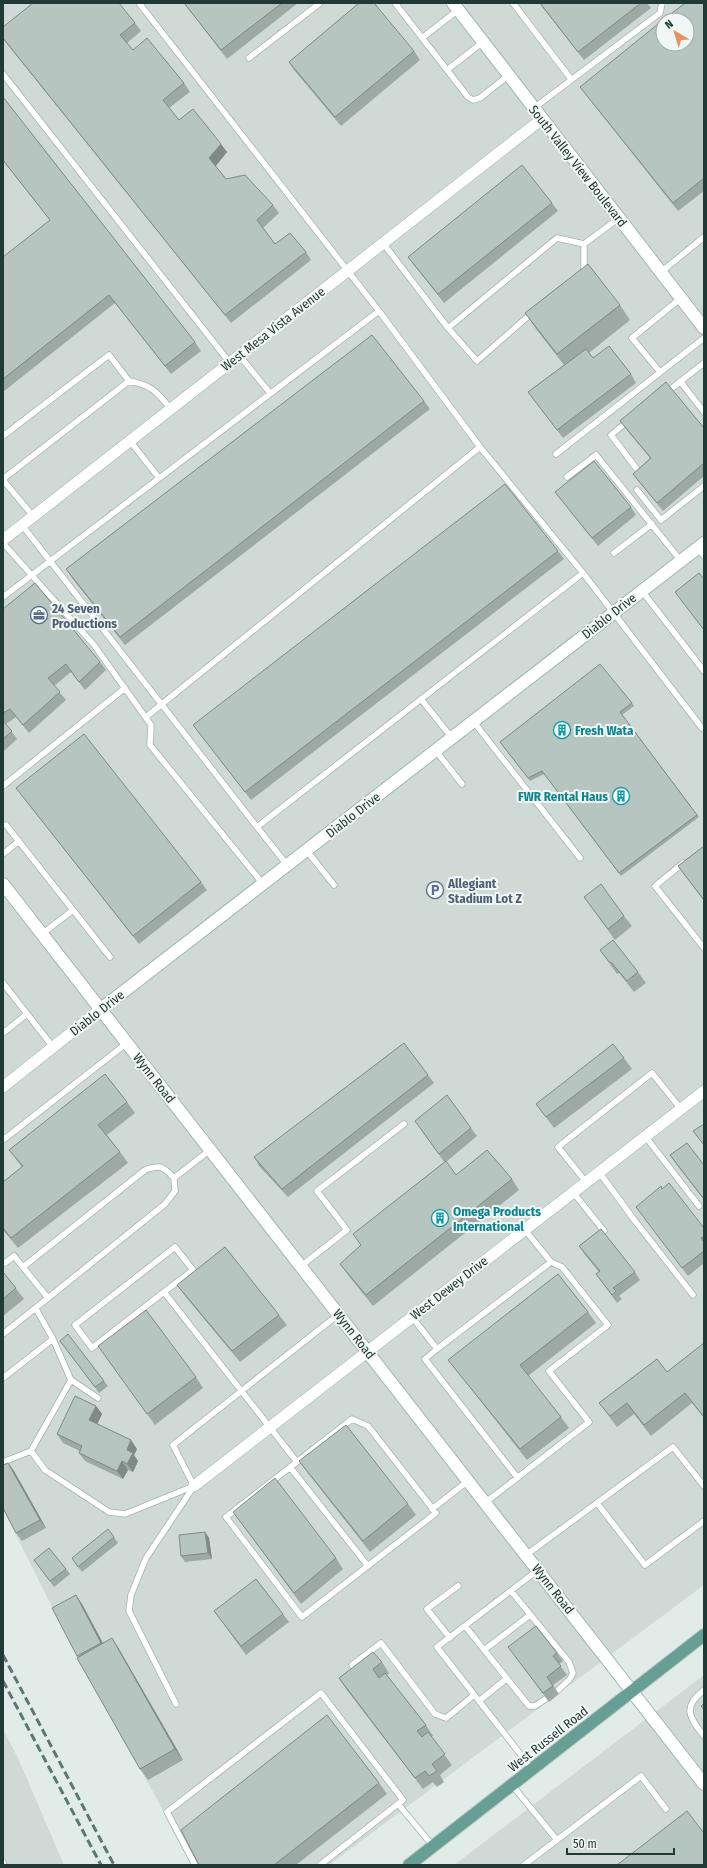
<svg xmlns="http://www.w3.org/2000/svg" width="707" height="1868" font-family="'Fira Sans Condensed',sans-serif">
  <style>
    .built { fill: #cfdad6; fill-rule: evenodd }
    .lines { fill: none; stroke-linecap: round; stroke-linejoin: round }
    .lane-casing { stroke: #a4b2ae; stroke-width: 7 }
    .street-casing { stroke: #a4b2ae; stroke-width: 12 }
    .secondary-casing { stroke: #a0b6b0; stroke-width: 14 }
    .primary-casing { stroke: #c1c8c7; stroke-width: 14 }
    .lane { stroke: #fff; stroke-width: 5.5 }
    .street { stroke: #fff; stroke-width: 11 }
    .secondary { stroke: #fff; stroke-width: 12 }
    .primary { stroke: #679e96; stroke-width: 12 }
    .rail { stroke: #5c7672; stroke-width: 3; stroke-dasharray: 8 4; stroke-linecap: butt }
    .wall { fill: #9da9a5 }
    .shaded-wall { fill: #7f8a86 }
    .building { fill: #b6c5c0; stroke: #7f8a86 }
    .labels { text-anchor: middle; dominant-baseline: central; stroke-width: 4; stroke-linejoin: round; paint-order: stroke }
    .street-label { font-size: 13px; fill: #223a36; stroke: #f1f7f5 }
    .service-label { font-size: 13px; font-weight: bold; fill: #4e5e75; stroke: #f1f7f5; text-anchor: start }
    .culture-label { font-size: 13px; font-weight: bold; fill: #0d838f; stroke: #f1f7f5; text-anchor: start }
  </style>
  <rect width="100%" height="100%" fill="#e1ebe7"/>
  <path class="built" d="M3,3h701v1582l-375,280h-136l-141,-258 -49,-98zM663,20h24v24h-24z
    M704,1675v190h-250z
    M3,1729l15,29 46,107h-61z"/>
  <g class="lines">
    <g class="lane-casing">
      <path id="lane" d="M395,3l73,94 5,3 7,-2 29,-23
        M513,3l58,76
        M422,38l36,-28
        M249,58l71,-55
        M447,70l36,-28
        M3,74l227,289
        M534,108l126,-95 2,-10
        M383,243l65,85 109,-90 27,6 35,-26
        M661,272l43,-35
        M582,273l2,-3v-26
        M448,328l29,33 56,-49
        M239,355l31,38
        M660,372l-28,-34 49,-40
        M129,381c23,4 28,11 42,28
        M680,381l24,31
        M667,392l37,-29
        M628,421l-17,14 25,33
        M3,436l106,-81 20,26 -126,98
        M130,441l29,37
        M556,454l148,-116
        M567,477l29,-22 85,106
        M3,480l30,36
        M637,490l24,30 43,-34
        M22,525l235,302
        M3,543l91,102 57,80 -1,20 113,139
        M697,548l7,8
        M614,553l38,-29
        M583,573l119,155
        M642,591l62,80
        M3,597l376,-286 -240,-308
        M421,699l31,39
        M146,717l334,-270 -101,-136
        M473,721l107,137
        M436,751l26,33
        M3,786l122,-98
        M6,825l67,85 -31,24
        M307,851l27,34
        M3,854l16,-13
        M683,863l-28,23 49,62
        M288,866l-31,-39 326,-254 -103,-126
        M73,910l37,47
        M3,983l50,64
        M3,1033l24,-19
        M645,1136l54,70
        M3,1140l124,-97
        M599,1172l36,49 58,74
        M174,1178l36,-28
        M586,1182l-28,-35 94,-74 29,36
        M573,1192l31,39
        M3,1262l2,1 9,-7 34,42 -45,36
        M301,1266l46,-36 -30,-39 87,-67
        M23,1267l122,-97c16,-6 18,-3 29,8l1,13 -10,13 -117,94
        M164,1292l29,-22 -18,-23 -100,78 17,23 72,-56 133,170
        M412,1317l25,32 114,-87 -26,-32
        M437,1349l-12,10 92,118
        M3,1378l50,-39
        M71,1380l27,18
        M352,1419l16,7 68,87 -134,104 -76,-100z
        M31,1451l14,19 64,42 16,2 69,-28
        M3,1462l28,-11 40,-71 -18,-41 -17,-30
        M290,1467l78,99
        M194,1486l-21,-41 166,-131
        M486,1502l103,-80 -40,-51 59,-46 -46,-58 -11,-5
        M597,1503l48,62 59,-44
        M432,1509l36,-28
        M526,1555l147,-108 31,39
        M511,1591l58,71 4,11 -4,7 -12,11
        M465,1626l64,80h6l12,-8
        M450,1638l-23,-29 31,-23
        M484,1650l46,-35
        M352,1665l29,-22 54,71 11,4 28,-23
        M704,1690c-22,17 -15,27 0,46
        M479,1701l27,-22
        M176,1704l-47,-93 2,-16 15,-37 48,-72
        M532,1769l-95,-122 101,-77
        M512,1785l45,55
        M398,1804l35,42
        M3,1862l1,3
        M195,1865l-28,-53 154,-119 82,107 -83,65
        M524,1865l117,-89 25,33"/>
    </g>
    <g class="street-casing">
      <path id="street" d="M3,540l539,-421
        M3,1087l98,-78
        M194,1486l510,-395"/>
    </g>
    <g class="secondary-casing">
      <path id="secondary" d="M453,3l251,325
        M3,884l701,900
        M101,1009l603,-466"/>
    </g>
    <g class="primary-casing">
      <path id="primary" d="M409,1865l295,-230"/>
    </g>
    <use href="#lane" class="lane"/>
    <use href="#street" class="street"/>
    <use href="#secondary" class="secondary"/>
    <use href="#primary" class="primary"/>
    <path class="rail" d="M3,1655l111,210
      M3,1681l98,184"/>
  </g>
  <path class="wall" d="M184,3h114l-71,56z
    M539,3h108l4,5 -67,52z
    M704,3v188l-26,20 -92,-116 -6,-8z
    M135,23l6,8 -14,12 6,7 51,33 6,9 -21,16 10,12 48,32 -12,14 11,13 47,26 6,8 -16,15 12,16 31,8 5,8 -80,63 -228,-284v-12z
    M414,51l6,9 -79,66 -47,-56 -5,-8z
    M3,97l192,245 6,9 -30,23 -56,-71 -112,89v-135l47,-37 -47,-59z
    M552,203l6,8 -114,92 -30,-38 -6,-8z
    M620,305l10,15 -41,33 4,5 38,16 5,9 -73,55 -35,-46 36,-27 -28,-36 -11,-16z
    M424,401l6,8 -305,236 -53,-67 -6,-9z
    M620,421l84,7v48l-41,35 -24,-29 -6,-8 17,-16 -24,-29z
    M555,492l76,15 5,8 -38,31 -37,-46z
    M558,551l6,8 -313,241 -58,-75z
    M704,579v51l-29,-38z
    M3,609l97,53 6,8 -21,20 -14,-18 -17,14 12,14 -37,33 -13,-16 -10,7 11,15 -14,13z
    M632,703l2,3 -12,9 77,102 -78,59 -77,-102 -14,7 -30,-39z
    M16,788l185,94 6,8 -68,54 -117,-148z
    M704,846v55l-26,-35z
    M584,897l40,19 8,10 -17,14z
    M600,950l38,22 8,11 -12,9 -15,-19 -2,1z
    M624,1058l8,11 -78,59 -18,-24z
    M428,1075l6,8 -146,114 -29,-31 -5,-9z
    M127,1102l8,11 -28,22 13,17 8,11 -110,85 -15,-18v-48l19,-15 -13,-17z
    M471,1128l6,8 -31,26 10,13 56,4 7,11 -146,116 -25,-31 -8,-11 21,-19 -8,-11 92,-71 -24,-33z
    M670,1155l34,10v35l-28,-36z
    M662,1189l42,39v35l-16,13 -52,-69z
    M579,1246l56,26 5,8 -21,16 3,3 -5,4 -21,-29 3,-2 -14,-17z
    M3,1272l21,27 -21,17z
    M177,1285l102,30 8,10 -47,37 -55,-66z
    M588,1312l8,11 -68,53 33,41 8,11 -42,32 -71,-90 -8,-10z
    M704,1343v75l-12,-15 -41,33 -17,-22 -17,13 -18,-24 68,-31z
    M64,1346l40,35 4,5 -9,7z
    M98,1346l98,31 7,11 -48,37z
    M96,1406l6,8 -5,10 40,25 -3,6 4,6 -5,11 -5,-2 -5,9 -38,-18 -6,-8 1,-2 -17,-8 -6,-9z
    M299,1461l109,43 8,11 -46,37 -63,-80z
    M8,1463l6,8 32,57 -24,13 -6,-8z
    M233,1512l103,46 7,11 -42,35z
    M205,1532l4,6 3,21 -27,3 -4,-6z
    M114,1537l4,6 -36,29 -10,-14z
    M34,1560l32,9 4,5 -16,13z
    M82,1604l21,39 9,-5 7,11 64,111 -35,20 -8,-11 -63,-113z
    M214,1611l69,3 6,8 -43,33z
    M508,1647l49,6 6,8 -4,3 8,11 -14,10 6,9 -10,8z
    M382,1662l7,11 -2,2 39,50 7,11 -2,1 21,28 -12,10 4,7 -7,5 -4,-5 -10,7 -77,-100 -7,-11z
    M379,1783l8,11 -91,71h-97z"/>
  <path class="shaded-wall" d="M221,144l6,8 -12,15 -6,-9z
    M96,1406l6,8 -7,15 -6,-9z
    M131,1440l6,9 -3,6 4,6 -5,11 -6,-8v-14z
    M122,1461l6,9 -5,9 -6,-8z
    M8,1463l6,8 32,57 -6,-8z
    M205,1532l4,6 3,21 -4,-6z
    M76,1595l6,9 25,47 -6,-8z
    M112,1638l7,11 64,111 -8,-11z"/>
  <path class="building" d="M33,3h86l16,20 -15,12 13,15 14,-12 37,45 -21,17 16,20 14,-11 28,35 -12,14 17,21 19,-4 28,30 -16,15 18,24 15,-11 16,19 -81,63 -222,-277v-11z
    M184,3h98l-61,47z
    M359,3h15l40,48 -79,66 -46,-55z
    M540,3h101l-63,49z
    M685,3h19v175l-31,25 -93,-116 83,-67v24h24v-24h-24z
    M3,97l192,245 -30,24 -56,-71 -106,84v-122l47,-37 -47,-60z
    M522,165l30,38 -114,91 -30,-37z
    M588,264l32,41 -63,49 -32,-41z
    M372,335l52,66 -304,236 -54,-68z
    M609,346l22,28 -74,56 -29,-38 58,-43 7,9z
    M666,382l38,46v35l-47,40 -24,-29 18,-16 -31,-37z
    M594,461l37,46 -39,31 -37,-46z
    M505,484l53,67 -313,241 -52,-67z
    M699,573l5,6v51l-29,-38z
    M35,583l65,79 -21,20 -13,-18 -18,14 12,14 -37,33 -13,-16 -7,4v-104z
    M600,664l32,39 -12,9 77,103 -78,58 -77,-102 -14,7 -28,-36z
    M3,721l9,10 -9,8z
    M84,734l117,148 -68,54 -117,-148z
    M704,846v54l-26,-34z
    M601,884l23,32 -16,13 -24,-32z
    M613,940l25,32 -11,9 -16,-19 -1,1 -10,-13z
    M404,1043l24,32 -146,114 -28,-32z
    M613,1044l11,14 -78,59 -10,-13z
    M105,1074l22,28 -29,23 22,27 -109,86 -8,-10v-46l20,-16 -14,-16z
    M447,1095l24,33 -32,26 -24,-33z
    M704,1124v21l-11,-14z
    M687,1143l17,22v34l-34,-44z
    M487,1150l25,29 -146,116 -26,-31 21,-19 -8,-11 93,-73 10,14z
    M669,1183l35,45v8l-3,2 3,4v9l-22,17 -46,-61 25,-21 1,3z
    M601,1229l34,43 -22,16 3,3 -4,4 -16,-21 4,-3 -21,-25z
    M225,1247l54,68 -47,36 -55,-66z
    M3,1272l13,16 -13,11z
    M558,1274l30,38 -68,53 41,52 -41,32 -72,-89z
    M146,1310l50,67 -49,37 -49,-68z
    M68,1334l36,47 -9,6 -35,-46z
    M704,1343v74l-19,-24 -41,32 -17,-22 -17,13 -11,-13 58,-44 10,13z
    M75,1396l21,10 -7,14 42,20 -4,10 6,3 -6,11 -5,-3 -5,10 -38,-18 3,-7 -25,-12z
    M346,1425l62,79 -45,37 -64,-80z
    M8,1463l32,57 -24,13 -13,-25v-43z
    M275,1478l61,80 -42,35 -61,-81z
    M108,1529l6,8 -36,30 -6,-9z
    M205,1532l3,21 -27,3 -2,-21z
    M49,1548l17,21 -16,12 -16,-21z
    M256,1579l27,35 -42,32 -27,-35z
    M76,1595l25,48 -24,13 -25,-48z
    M536,1626l21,27 -4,3 8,10 -14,11 6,9 -10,7 -35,-46z
    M112,1638l63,111 -35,20 -63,-111z
    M373,1652l9,10 -9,7 6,9 6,-5 41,52 -9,6 5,6 6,-5 17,22 -13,10 5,7 -8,5 -4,-5 -10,7 -76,-100z
    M704,1704v6l-3,-4z
    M327,1715l52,68 -105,82h-75l-18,-35z
    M687,1811l17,22v32h-87z"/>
  <defs>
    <g id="office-ring" transform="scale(0.9)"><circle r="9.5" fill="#f1f7f5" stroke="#5c6f8a" stroke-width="1.5"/><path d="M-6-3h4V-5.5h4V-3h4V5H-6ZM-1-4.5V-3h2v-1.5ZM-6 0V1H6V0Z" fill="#5c6f8a"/></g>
    <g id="building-ring" transform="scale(0.9)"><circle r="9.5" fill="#f1f7f5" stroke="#0f9aa8" stroke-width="1.5"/><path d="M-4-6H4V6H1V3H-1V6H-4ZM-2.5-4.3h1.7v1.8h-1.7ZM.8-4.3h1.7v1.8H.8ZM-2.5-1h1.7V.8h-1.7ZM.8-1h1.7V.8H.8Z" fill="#0f9aa8"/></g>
    <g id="parking-ring" transform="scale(0.9)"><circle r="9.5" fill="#f1f7f5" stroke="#5c6f8a" stroke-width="1.5"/><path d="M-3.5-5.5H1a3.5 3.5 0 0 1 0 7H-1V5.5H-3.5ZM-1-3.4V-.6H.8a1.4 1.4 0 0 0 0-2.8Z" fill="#5c6f8a"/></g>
  </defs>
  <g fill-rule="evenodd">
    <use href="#office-ring" x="39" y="615"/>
    <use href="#building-ring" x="562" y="730"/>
    <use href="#building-ring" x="621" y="796"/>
    <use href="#parking-ring" x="435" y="890"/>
    <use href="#building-ring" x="440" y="1218"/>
  </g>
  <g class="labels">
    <g class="street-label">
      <text transform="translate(578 166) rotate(52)">South Valley View Boulevard</text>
      <text transform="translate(273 329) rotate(-38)">West Mesa Vista Avenue</text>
      <text transform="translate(609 616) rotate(-38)">Diablo Drive</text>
      <text transform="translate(353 815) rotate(-38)">Diablo Drive</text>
      <text transform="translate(97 1013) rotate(-38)">Diablo Drive</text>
      <text transform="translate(154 1078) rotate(52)">Wynn Road</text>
      <text transform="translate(449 1288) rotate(-38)">West Dewey Drive</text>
      <text transform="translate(354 1334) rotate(52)">Wynn Road</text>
      <text transform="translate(553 1589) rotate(52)">Wynn Road</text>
      <text transform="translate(548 1739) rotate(-38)">West Russell Road</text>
    </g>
    <g class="service-label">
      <text x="52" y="608">24 Seven<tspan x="52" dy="15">Productions</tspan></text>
      <text x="448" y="883">Allegiant<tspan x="448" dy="15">Stadium Lot Z</tspan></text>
    </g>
    <g class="culture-label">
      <text x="575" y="730">Fresh Wata</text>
      <text x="608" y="796" text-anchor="end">FWR Rental Haus</text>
      <text x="453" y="1211">Omega Products<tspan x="453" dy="15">International</tspan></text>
    </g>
  </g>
  <rect width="707" height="1868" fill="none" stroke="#223a36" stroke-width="8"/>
  <g transform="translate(675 32) rotate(322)"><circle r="19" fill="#f1f7f5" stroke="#9eaba9"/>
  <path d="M0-3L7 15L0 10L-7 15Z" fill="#eb8f5e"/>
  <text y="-6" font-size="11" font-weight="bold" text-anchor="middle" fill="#223a36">N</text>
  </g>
  <path d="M567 1848v6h107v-6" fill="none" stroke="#223a36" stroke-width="2"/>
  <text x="573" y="1848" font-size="12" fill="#223a36" stroke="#f1f7f5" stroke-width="3" paint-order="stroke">50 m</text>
</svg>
